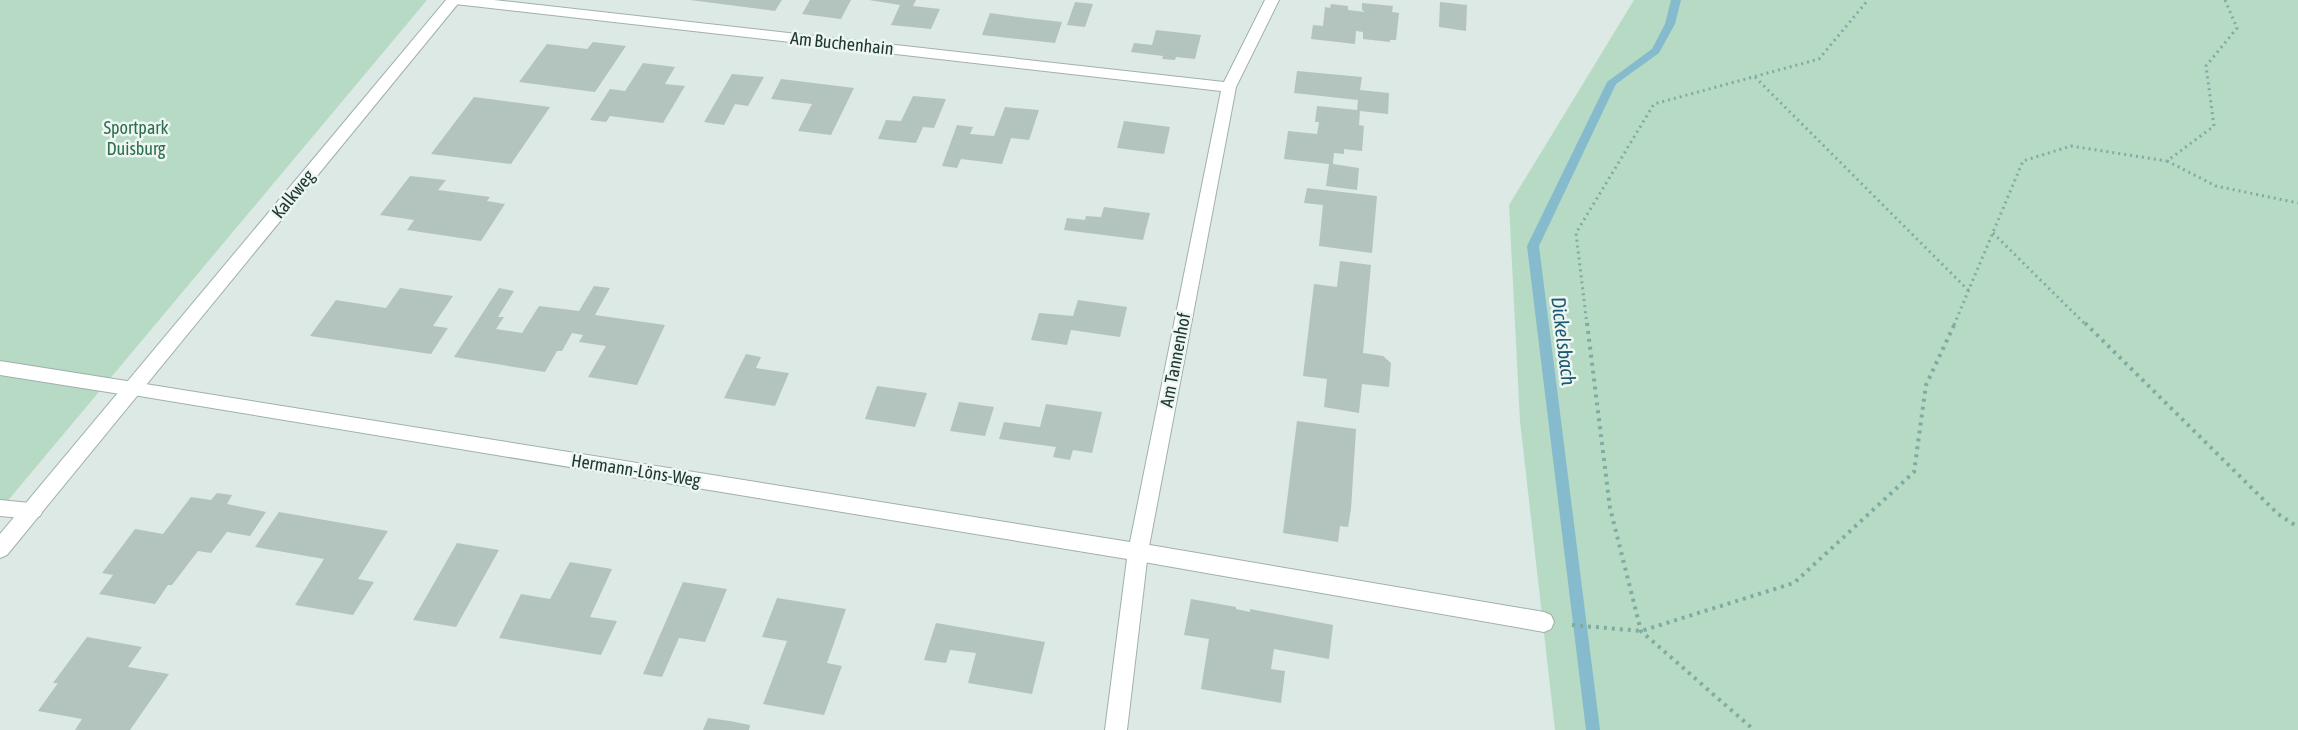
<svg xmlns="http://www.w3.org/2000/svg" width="2298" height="730" font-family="'Asap Condensed',sans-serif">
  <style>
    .green { fill: #b6dac4 }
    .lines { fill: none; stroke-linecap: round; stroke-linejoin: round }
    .stream { fill: #86bbcd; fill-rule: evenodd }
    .building { fill: #b3c3be }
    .service-casing { stroke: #a1b0ac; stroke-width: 2 }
    .minor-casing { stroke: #a1b0ac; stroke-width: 2 }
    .tertiary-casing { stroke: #a1b0ac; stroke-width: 2 }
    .path-far1 { stroke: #7faca2; stroke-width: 3; stroke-dasharray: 2 4; stroke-linecap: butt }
    .path { stroke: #7faca2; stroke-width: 4; stroke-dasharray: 3 5; stroke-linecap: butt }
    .service { fill: #fff; fill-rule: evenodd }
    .minor { fill: #fff; fill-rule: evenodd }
    .tertiary { fill: #fff; fill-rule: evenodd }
    .labels { text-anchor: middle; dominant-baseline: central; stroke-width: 5; stroke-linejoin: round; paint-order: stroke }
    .street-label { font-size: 18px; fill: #203834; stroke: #edf6f2 }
    .park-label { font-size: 18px; fill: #2c6d4c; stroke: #edf6f2 }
    .water-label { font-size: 20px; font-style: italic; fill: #1d5a71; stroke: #edf6f2 }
  </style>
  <rect width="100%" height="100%" fill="#dde9e5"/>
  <path class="green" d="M0,0h427l-427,510z
    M1634,0h664v730h-743l-35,-309 -11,-216z"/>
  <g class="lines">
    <path class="stream" d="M1671,0h10l-6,24 -16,29 -43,31 -77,162 61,484h-14l-59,-484 80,-164 45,-33 13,-25z"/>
  </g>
  <path class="building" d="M690,0h92l-7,11z
    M810,0h41l-10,19 -39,-5z
    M869,0h47l-3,6 27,3 -9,20 -40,-4 9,-20z
    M1075,2l18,2 -8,23 -18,-2z
    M1440,2l27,3 -1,26 -27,-4z
    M1362,3l31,3 -1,6 7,1 -3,27h-6v2l-27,-3v-7l-7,-1 -1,13 -44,-5 2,-14 10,1 2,-19 5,1 1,-4 17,2v4l17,2 -3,-2z
    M990,13l36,5 36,4 -7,21 -73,-8z
    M1156,30l45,5 -6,24 -19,-2 -1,3 -13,-1 1,-3 -32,-4 3,-9 18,2z
    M593,42l33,4 -31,46 -76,-10 28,-38 40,5z
    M643,63l32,4 -10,17 20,2 -22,37 -53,-7 -4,6 -16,-2 20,-31 15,2z
    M1297,71l65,6 -2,13 29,3 -1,21 -28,-3 -1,14 5,1 -2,25 -18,-2v5l-10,-1 -1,11 26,4 -2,22 -31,-4 3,-22 -45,-5 4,-28 29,3 2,-12h-4l2,-16 40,4 1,-10 -64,-7z
    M732,74l32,3 -16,29 -13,-2 -11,21 -20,-3z
    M781,79l73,9 -23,47 -33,-4 14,-27 -41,-5z
    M913,96l33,3 -12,29 -11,-1 -7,16 -38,-4 8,-19 15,1z
    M474,97l76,10 -39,57 -80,-10z
    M1005,107l34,3 -10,30 -18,-2 -9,26 -41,-5 -4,9 -15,-2 15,-41 16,2 -3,7 24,2z
    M1124,121l46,6 -6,27 -47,-6z
    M410,176l36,4 -8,10 52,7 -3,4 18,3 -24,37 -74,-11 7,-10 -34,-5z
    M1307,188l70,8 -5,57 -53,-7 4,-41 -19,-2z
    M1104,207l46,6 -7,27 -79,-10 3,-12 18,2 1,-4 15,1z
    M1340,261l31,4 -8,88 20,3 8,7 -2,24 -27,-3 -3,29 -35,-6 3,-28 -24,-3 11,-92 23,3z
    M594,286l16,2 -15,27 70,10 -28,60 -49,-8 18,-31 -27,-4 4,-7 -11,-2 -10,18h-5l-12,21 -91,-15 45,-69 15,3 -16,26h6l-8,12 26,4 17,-27 40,5z
    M400,288l53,8 -20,30 15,2 -17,26 -121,-18 26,-36 50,8z
    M1078,300l49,7 -7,30 -49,-7 -4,15 -36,-5 8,-27 34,3z
    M746,354l15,3 -5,11 33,5 -14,33 -51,-8z
    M877,386l50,7 -12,34 -50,-8z
    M959,402l35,5 -9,29 -35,-5z
    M1046,404l56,8 -10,41 -19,-3 -3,10 -17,-3 3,-10 -57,-8 5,-17 36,5z
    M1297,421l59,8 -5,80 -3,18 -8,-1 -2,16 -55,-9z
    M217,493l15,2 -5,9 39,8 -16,24 -23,-4 -16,21 -13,-2 -26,34h-4l-13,19 -56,-10 14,-19 -11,-2 33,-44 28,5 28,-37 20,3z
    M279,512l109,19 -30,48 16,3 -21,33 -58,-10 29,-46 -69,-12z
    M457,543l42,7 -43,77 -43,-7z
    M570,562l42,7 -22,48 27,4 -16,34 -102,-17 22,-44 29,5z
    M683,582l44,7 -22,53 -26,-4 -17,39 -19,-3z
    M777,598l69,11 -19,54 15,3 -18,49 -61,-11 24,-63 -25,-4z
    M1191,599l45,8v2l14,3v-3l83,16 -4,34 -55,-10 -3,20 14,2 -4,32 -80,-14 8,-50 -25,-4z
    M936,623l109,19 -13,52 -64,-11 8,-30 -26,-3 -4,13 -22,-3z
    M87,637l55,10 -14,20 41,7 -39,56h-55l7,-11 -44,-8 20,-28h-5z
    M708,718l22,3 20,4 -1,5h-46z"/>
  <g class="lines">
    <g class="service-casing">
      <path id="service" d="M0,361l133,21 6,2 3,5 -3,5 -6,2 -133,-21z
        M0,500l40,4 3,6 -3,6 -7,3 -33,-3z
        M1138,543l406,69 7,3 3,7 -3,7 -7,3 -406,-71 -7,-3 -3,-6 3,-6z"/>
    </g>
    <g class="minor-casing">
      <path id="minor" d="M448,0h46l730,82 41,-82h14l-43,87 -88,465 -21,178h-22l22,-171 -1000,-165 -3,-5 3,-5 6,-2 997,160 91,-451 -766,-87z"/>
    </g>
    <g class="tertiary-casing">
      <path id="tertiary" d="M446,0h15l-454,555 -7,3v-24z"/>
    </g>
    <path class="path-far1" d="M1755,77l215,215
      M2167,161l49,25 82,17
      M1993,233l93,92
      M1587,325l-11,-92 78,-129 165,-45 49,-59
      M1954,325l69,-164 48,-15 96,15 47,-35 -8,-60 31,-38 -12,-28"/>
    <path class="path" d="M1587,323l23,185 31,123 113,99
      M2085,323l193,191 20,13
      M1572,625l69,6 153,-48 120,-111 12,-87 29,-62"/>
    <use href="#service" class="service"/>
    <use href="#minor" class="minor"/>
    <use href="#tertiary" class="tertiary"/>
  </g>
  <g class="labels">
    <g class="street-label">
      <text transform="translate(842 43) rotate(6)">Am Buchenhain</text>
      <text transform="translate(293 194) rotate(-51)">Kalkweg</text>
      <text transform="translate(1175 360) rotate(-79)">Am Tannenhof</text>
      <text transform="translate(636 470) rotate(9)">Hermann-Löns-Weg</text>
    </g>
    <g class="park-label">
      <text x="136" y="127">Sportpark<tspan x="136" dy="21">Duisburg</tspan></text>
    </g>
    <g class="water-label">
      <text transform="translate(1564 341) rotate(83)">Dickelsbach</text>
    </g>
  </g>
</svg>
